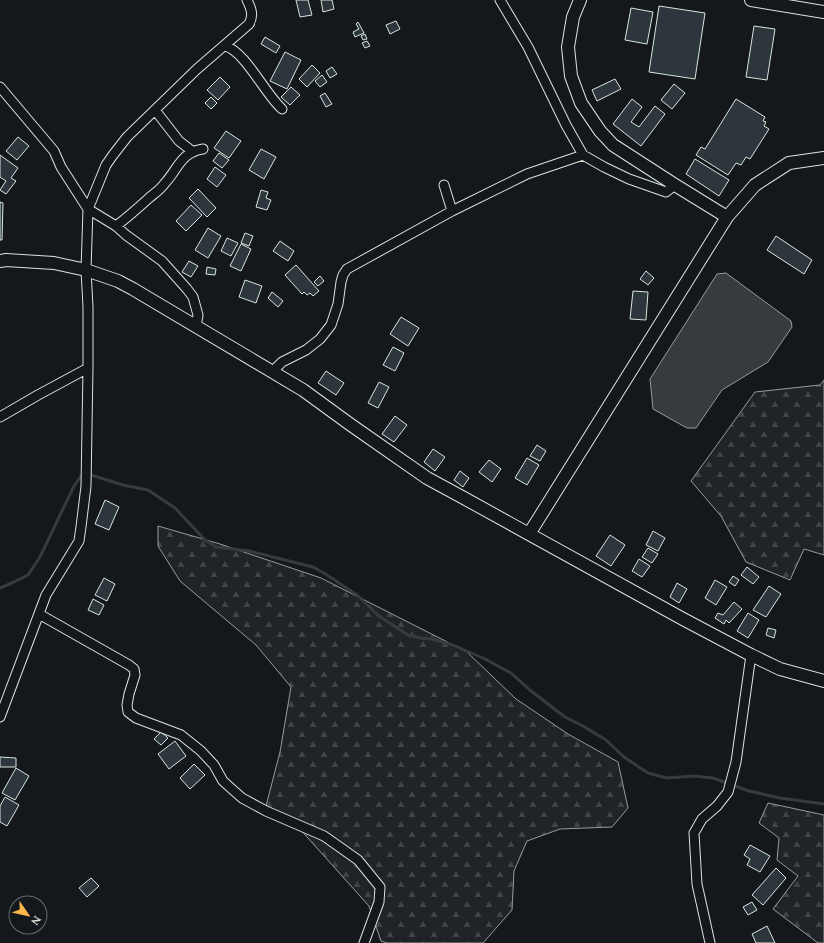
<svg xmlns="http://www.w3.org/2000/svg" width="824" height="943" font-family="Spectral,serif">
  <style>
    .forest { fill: url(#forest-firs); stroke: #939e99 }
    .water { fill: #363b3e; stroke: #939e99 }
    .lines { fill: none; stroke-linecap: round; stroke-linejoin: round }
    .stream { stroke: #363b3e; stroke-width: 3 }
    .building { fill: #2c363c; stroke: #d8e6dc }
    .street-casing { stroke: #d8e6dc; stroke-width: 11 }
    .secondary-casing { stroke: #d8e6dc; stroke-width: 14 }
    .street { stroke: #14181c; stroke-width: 9 }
    .secondary { stroke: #14181c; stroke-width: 12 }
  </style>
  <defs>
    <pattern id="forest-firs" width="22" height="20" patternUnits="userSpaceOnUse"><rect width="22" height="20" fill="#202428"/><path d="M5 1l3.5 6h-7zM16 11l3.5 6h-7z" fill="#404447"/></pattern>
  </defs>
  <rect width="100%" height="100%" fill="#14181c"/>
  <path class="forest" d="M824,380v175l-20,-6 -14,31 -44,-18 -25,-46 -30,-35 64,-89 65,-7z
    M158,526l62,18 101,34 146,74 49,47 52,35 50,28 10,46 -16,19 -52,2 -33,12 -13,30 -2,39 -29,33h-96l-6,-2 -12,-35 -70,-78 -33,-22 14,-54 11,-65 -35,-42 -76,-64 -22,-35z
    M768,803l56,12v128h-6l-45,-34 25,-33 -21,-16 2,-22 -20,-15z"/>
  <path class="water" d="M726,273l65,48 1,6 -24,35 -46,28 -26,38h-9l-34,-19 -3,-30 67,-105z"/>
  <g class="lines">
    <path class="stream" d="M0,588l12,-5 16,-8 12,-18 34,-71 7,-10 10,-1 32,10 25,5 27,18 30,32 11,7 33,4 64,16 11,6 33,22 22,21 29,19 12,3 12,1 21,6 32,14 26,14 20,18 34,26 18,9 23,14 18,17 24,16 19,5 27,-2 19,2 36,13 31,7 44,6"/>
  </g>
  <path class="building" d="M296,0h12l4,15 -12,2z
    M321,0h11l2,9 -11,3z
    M659,6l46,7 -10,66 -46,-7z
    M631,8l22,4 -6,32 -22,-4z
    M396,21l4,8 -10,5 -4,-9z
    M358,22l6,11 -9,4 -2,-5 6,-3 -3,-5z
    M754,26l21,3 -8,51 -21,-3z
    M365,34l2,5 -4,1 -2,-4z
    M265,37l15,9 -4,7 -15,-9z
    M367,41l3,5 -5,2 -3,-5z
    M285,52l16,8 -14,29 -17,-8z
    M312,65l8,8 -13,14 -8,-8z
    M332,67l5,7 -7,4 -4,-7z
    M322,75l5,7 -7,5 -5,-6z
    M220,77l10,10 -12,13 -11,-10z
    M615,79l6,10 -24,12 -5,-11z
    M674,84l11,9 -13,16 -11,-9z
    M291,87l9,8 -10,10 -9,-8z
    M325,93l7,11 -6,3 -6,-11z
    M211,97l6,6 -6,6 -6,-6z
    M632,99l10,8 -11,15 8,5 16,-21 10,8 -24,32 -28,-22z
    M736,99l29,18 -2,4 3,1 -2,4 5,3 -19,30 -4,-2 -5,8 -5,-2 -8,12 -32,-20 5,-8 4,2z
    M226,131l15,10 -12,17 -15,-10z
    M18,137l11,9 -12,14 -11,-9z
    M261,149l15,8 -12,22 -15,-9z
    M219,153l10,7 -7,8 -9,-7z
    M0,155l18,13 -7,10 5,3 -10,13 -6,-4 6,-9 -6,-4z
    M695,159l34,21 -10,16 -33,-22z
    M215,167l11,8 -9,12 -10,-8z
    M198,189l18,19 -9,9 -18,-19z
    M261,190l7,2 -2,6 5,2 -4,10 -11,-3z
    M0,202l3,1 -1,37h-2z
    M191,205l11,10 -16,16 -10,-10z
    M208,228l13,8 -13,22 -13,-8z
    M245,233l8,3 -4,10 -8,-3z
    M776,236l36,24 -8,14 -37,-24z
    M227,238l11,5 -7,13 -10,-5z
    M280,241l14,10 -6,10 -15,-10z
    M241,244l10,5 -10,22 -11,-5z
    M189,261l9,5 -7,11 -9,-5z
    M296,265l23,26 -6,5 -3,-3 -3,2 -3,-3 -2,2 -17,-19z
    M207,267l9,2 -1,6 -9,-1z
    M646,271l8,7 -6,7 -8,-6z
    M320,276l4,5 -6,5 -4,-4z
    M245,280l17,6 -6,17 -17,-6z
    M633,291l15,1 -2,28 -16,-1z
    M272,292l11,9 -5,6 -10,-9z
    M401,317l18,11 -11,18 -18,-12z
    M393,347l11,6 -9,18 -12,-6z
    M326,371l18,12 -8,12 -18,-12z
    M379,382l10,5 -11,21 -10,-5z
    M395,416l12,9 -13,17 -12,-8z
    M537,445l9,6 -6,10 -10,-5z
    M433,449l12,8 -10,14 -11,-9z
    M527,458l12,7 -12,20 -12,-7z
    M489,460l12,9 -9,13 -13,-10z
    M460,471l9,7 -6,9 -9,-7z
    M105,500l14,7 -10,23 -14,-6z
    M653,531l12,7 -7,13 -12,-6z
    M610,535l15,10 -14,21 -15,-10z
    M648,548l10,6 -6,9 -10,-6z
    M639,559l11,7 -8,11 -10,-6z
    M747,567l12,10 -6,7 -12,-9z
    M733,576l6,4 -4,6 -6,-4z
    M104,578l11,6 -8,17 -12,-6z
    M715,580l12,7 -11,18 -11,-7z
    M677,583l10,6 -8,14 -9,-6z
    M769,586l12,8 -15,23 -13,-7z
    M93,599l11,6 -5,10 -11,-5z
    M734,602l8,7 -13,14 -3,-3 -2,4 -9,-6 3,-5 5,2z
    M748,613l11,7 -11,18 -11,-7z
    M768,628l8,2 -2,8 -8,-3z
    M161,732l7,6 -7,7 -7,-6z
    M175,741l11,15 -17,13 -11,-15z
    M0,757l16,1v9h-16z
    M194,764l11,11 -15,14 -10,-11z
    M16,768l13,8 -14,24 -13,-7z
    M5,797l14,8 -12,21 -7,-4v-16z
    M750,845l20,11 -10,16 -13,-7 3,-6 -6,-4z
    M776,868l10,10 -23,27 -11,-10z
    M91,878l8,8 -12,11 -8,-9z
    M752,902l5,8 -9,5 -5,-8z
    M767,926l8,17h-19l-4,-9z"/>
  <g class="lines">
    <g class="street-casing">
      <path id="street" d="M500,0l28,47 38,78 17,30
        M225,46c20,5 40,48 57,63
        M0,87l54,64 7,16 27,42 28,17 10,9 36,26 25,28 6,8 5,18 -2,12
        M155,110l24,31 13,10
        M444,185l8,26
        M116,226c12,-9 22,-18 33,-28 6,-5 12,-9 16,-15 13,-14 16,-31 38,-34
        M272,372l10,-10 24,-12 14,-11 11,-14 7,-21 3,-22 2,-7 4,-6 105,-58 75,-37 56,-19 21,12 25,12 37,13 9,-7
        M0,417l38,-22 50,-27
        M39,614l90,51 5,4 1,6 -6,19 -2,11 1,7 8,6 45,17 20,16 13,14 9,16 10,9 9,8 24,13 58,25 34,24 22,27 -1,15 -15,41
        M0,717l46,-122 33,-54 2,-14 5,-41 2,-118v-61l-2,-37 2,-61 18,-44 7,-10 14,-18 70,-68 52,-45c5,-9 2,-16 -2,-24
        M710,943l-13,-59 -3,-51 8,-14 15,-13 11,-14 8,-30 15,-107"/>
    </g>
    <g class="secondary-casing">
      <path id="secondary" d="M580,0l-7,17 -5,30 3,29 10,27 19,28 13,14 62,40 52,32
        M751,0l73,12
        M0,261l6,-1 48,3 32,7 32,11 15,8 170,101 48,35 76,53 35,19 221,122 68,36 29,14 44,12
        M529,534l198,-317 28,-32 34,-22 35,-5"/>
    </g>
    <use href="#street" class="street"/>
    <use href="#secondary" class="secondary"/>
  </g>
  <g transform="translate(28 915) rotate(124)"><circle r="19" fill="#14181c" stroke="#626a69"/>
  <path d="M0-3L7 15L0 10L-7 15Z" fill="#ffb74d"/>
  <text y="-6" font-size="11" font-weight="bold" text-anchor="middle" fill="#d8e6dc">N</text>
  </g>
</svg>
